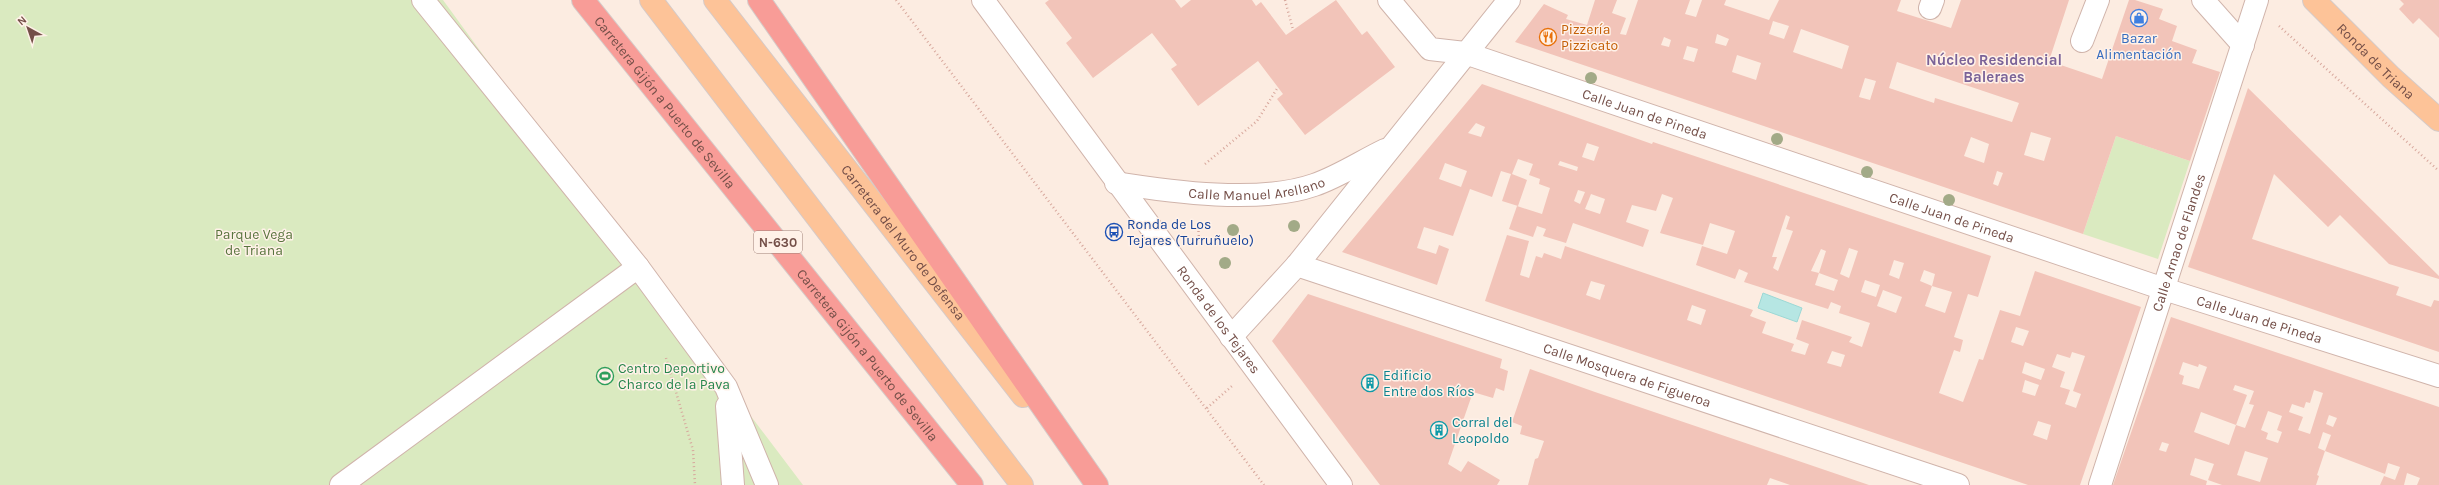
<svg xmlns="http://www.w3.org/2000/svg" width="2439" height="485" font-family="Karla,sans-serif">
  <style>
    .green { fill: #daeac0 }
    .water { fill: #b6e6e3; stroke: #9cd8d5 }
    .building { fill: #f2c4b9; fill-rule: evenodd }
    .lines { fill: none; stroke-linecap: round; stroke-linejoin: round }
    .minor-casing { stroke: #d0b4ab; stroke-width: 24 }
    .major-casing { stroke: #d5cac8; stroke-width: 24 }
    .highway-casing { stroke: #d5cac8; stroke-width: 24 }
    .path { stroke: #d7a79c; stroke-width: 2.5; stroke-dasharray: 1 3; stroke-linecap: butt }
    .minor { stroke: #fff; stroke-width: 22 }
    .major { stroke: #fdc398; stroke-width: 22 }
    .highway { stroke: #f89c97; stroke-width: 22 }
    .tree { fill: #a2aa87 }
    .labels { text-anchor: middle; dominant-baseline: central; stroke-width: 3; stroke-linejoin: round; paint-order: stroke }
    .shield { fill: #fff1e8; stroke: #9e8078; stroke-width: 1 }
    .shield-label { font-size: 13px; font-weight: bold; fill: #744f48 }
    .food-label { font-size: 14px; fill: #c56008; stroke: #fff1e8; text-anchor: start }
    .shop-label { font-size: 14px; fill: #366cbe; stroke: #fff1e8 }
    .street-label { font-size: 14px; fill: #744f48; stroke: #fff1e8 }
    .transit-label { font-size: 14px; fill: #164399; stroke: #fff1e8; text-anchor: start }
    .park-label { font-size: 14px; fill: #58743d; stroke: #fff1e8 }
    .leisure-label { font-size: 14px; fill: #27864d; stroke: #fff1e8; text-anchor: start }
    .culture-label { font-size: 14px; fill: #0d838f; stroke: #fff1e8; text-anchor: start }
    .neighbourhood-label { font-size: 15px; font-weight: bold; fill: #7b6398; stroke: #fff1e8 }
  </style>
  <rect width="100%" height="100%" fill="#fcece1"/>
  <path class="green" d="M0,0h443l195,267 165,218h-803z
    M2116,136l74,25 -32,98 -75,-25z"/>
  <path class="water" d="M1763,293l39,15 -5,14 -39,-14z"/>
  <path class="building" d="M1049,0h126l6,8 10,-8h61l4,6 5,-4 25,33 50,-35 26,35 5,-4 28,36 -90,68 -28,-36 6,-5 -25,-33 -60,45 -27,-37 6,-4 -25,-32 -59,45 -27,-35 6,-5 -27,-35z
    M1595,0h22l-5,13 14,5 -6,16 6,1 12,-35h52l-5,14 11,3 6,-17h24l-2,5 45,15 10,-20h122l-4,11 54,17 10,-28h108l-20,61 53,18 27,-79h6l28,9 -4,10 18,7 -5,15 25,9 -5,13 28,9 -30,89 -74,-25 -33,98 -568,-192 29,-38 24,11 -2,4 21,6zM1773,21l16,5 -5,13 -15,-5zM1801,29l48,17 -7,23 -49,-17zM1717,34l12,5 -3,7 -11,-3zM1664,37l7,3 -2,7 -8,-2zM1687,46l11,3 -4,13 -11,-3zM1737,55l24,8 -5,17 -24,-8zM1897,62l122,41 -7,19 -77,-24 -1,5 -45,-15zM1865,78l11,3 -6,19 -11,-3zM2031,132l20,6 -7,23 -20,-6zM1971,137l18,7 -5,19 -20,-7zM1997,171l6,2 -5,13 -5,-2z
    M2400,0h39v38l-20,-20 -6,6 -14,-15 5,-5z
    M1482,84l170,60 1,-2 338,114 -13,41 -10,-3 -14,43 9,3 -3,12 -6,-2 -15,43 24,9 16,-43 4,1 17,-50 20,6 15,-45 106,36 -61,178h-52l-543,-184 22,-66 22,6 -9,34 9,3 7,-22 6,2 2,-5 17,6 4,-13 188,64 -3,6 16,6 -4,11 32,11 -3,7 14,4 4,-11 -13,-5 6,-19 50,17 -3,5 13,5 8,-24 -31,-10 2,-7 -10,-4 -3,7 -84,-27 4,-9 -9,-4 -4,10 -39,-14 6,-19 25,8 8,-23 -25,-8 -7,22 -43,-12 13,-35 -11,-4 -6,17 -24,-6 -6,17 23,8 -6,17 -70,-24 -7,20 -23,-7 3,-7 -9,-3 -4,11 -24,-8 8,-23 25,8 8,-26 -11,-4 1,-5 -11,-4 4,-11 -15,-5 -6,15 15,6 -9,26 -16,-5 9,-27 -10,-3 -9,26 -22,-8 -17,47 -29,-9 -7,21 19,6 3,-9 10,4 -12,36 -95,-33zM1476,123l9,4 -4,10 -13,-4zM1587,143l12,4 -5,14 -12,-4zM1560,161l18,6 -1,4 -19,-6zM1445,163l22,8 -6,16 -22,-8zM1578,190l7,2 -5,12 -6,-3zM1591,194l14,5 -5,15 -15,-5zM1786,215l4,2 -4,12 7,2 -15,40 -5,-3 4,-11h-5zM1849,248l9,3 -9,27 -9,-4zM1821,249l5,2 -7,22 19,7 -4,11 -19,-6 4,-12 -8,-2zM1894,260l10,3 -5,16 -10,-4zM1924,270l11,4 -3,12 20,6 -7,21 -20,-7 7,-20 -12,-5zM1865,280l15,5 -4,12 -15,-5zM1591,281l14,4 -5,15 -14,-5zM1883,290l19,7 -6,16 -19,-7zM1692,305l14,5 -5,15 -14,-5zM2016,327l13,4 -6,15 -12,-4zM1832,351l13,4 -4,12 -14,-4zM2072,352l13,4 -12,35 8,3 -5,14 -11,-4 5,-14 -10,-3 5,-15 -13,-5 5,-13 13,4zM2025,362l20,7 -4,11 -19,-7zM2025,380l14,5 -4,11 -13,-4zM2038,421l13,4 -4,15 -14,-5z
    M2248,88l191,188v3l-50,-15 -49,-49 -12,12 -54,-53 -22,65 147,48 -3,8 35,12 3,-7 5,1v51l-251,-85z
    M1308,294l194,65 -2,9 8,3 -4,20 -8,-3 -3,10 -20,-6 -25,72 13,8 7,-11 32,19 -3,5h-117l-108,-144z
    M2171,317l268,90v78h-22l3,-7 -13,-5 -3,12h-24l4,-9 11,4 5,-13 -12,-4 -3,11 -60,-23 6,-16 -8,-3 -5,16 7,3 -8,24 2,1 -3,9h-94l-14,-5 6,-16 -19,-6 -5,17 17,6 -1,4h-93zM2183,362l15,5 1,-3 8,3 -8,22 -17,-5 2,-8 -5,-2zM2235,385l19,6 -5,13 5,1 -9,23 -9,-3 -7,20 -35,-13 7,-20 35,13 11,-30 -14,-5zM2314,390l9,3 -13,41 -12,-4 5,-13 -14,-5 3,-8 12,4 2,-6 4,1zM2268,411l14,5 -5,14 5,2 -4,11 -12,-4 2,-6 -7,-3zM2329,415l8,3 -4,9 -7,-3zM2162,442l7,2 -3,8 -7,-2zM2245,451l23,7 -8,24 -23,-7z
    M1530,369l65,23 274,93h-79l-20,-7 -3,7h-239l7,-26 3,-1 6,-17 -24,-7 2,-8 -10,-4z"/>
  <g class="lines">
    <g class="minor-casing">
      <g id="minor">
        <path d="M423,0l215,267"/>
        <path id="s1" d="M983,0l358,485"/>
        <path id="s2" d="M1389,0l41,49 35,4 699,236 275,87"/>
        <path d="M2203,0l40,45"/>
        <path d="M1930,8l3,-8"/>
        <path d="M2082,41l16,-41"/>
        <path id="s3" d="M1116,183c56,9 144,21 198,2 24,-8 48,-24 71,-35"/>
        <path id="s4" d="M1297,265l661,220"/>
        <path d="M1231,337l66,-72 212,-265"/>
        <path d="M727,406l6,79"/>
        <path d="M341,485l297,-218 88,120 41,98"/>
        <path id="s5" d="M2100,485l157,-485"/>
      </g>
    </g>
    <g class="major-casing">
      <g id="major">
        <path d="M651,0l371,485"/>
        <path id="s6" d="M715,0l308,396"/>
        <path id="s7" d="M2314,0l77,77 48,43"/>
      </g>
    </g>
    <g class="highway-casing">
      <g id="highway">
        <path id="s8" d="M583,0l389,485"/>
        <path d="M759,0l338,485"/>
      </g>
    </g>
    <path class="path" d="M896,0l368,485
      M1285,0l8,30
      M2279,26l160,145
      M1205,164l52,-43 21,-34
      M1198,223l1,16
      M666,358l27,92 2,35
      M1207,408l25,-22"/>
    <use href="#minor" class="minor"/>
    <use href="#major" class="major"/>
    <use href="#highway" class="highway"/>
  </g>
  <g class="tree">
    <circle cx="1591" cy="78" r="6"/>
    <circle cx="1777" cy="139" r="6"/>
    <circle cx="1867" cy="172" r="6"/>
    <circle cx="1949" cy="200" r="6"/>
    <circle cx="1294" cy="226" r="6"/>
    <circle cx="1233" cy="230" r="6"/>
    <circle cx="1225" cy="263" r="6"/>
  </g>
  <defs>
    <g id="shop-ring" transform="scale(0.9)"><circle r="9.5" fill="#fff1e8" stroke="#3f7fe0" stroke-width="1.5"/><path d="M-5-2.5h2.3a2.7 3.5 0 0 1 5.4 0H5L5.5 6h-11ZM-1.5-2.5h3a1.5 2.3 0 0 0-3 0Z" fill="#3f7fe0"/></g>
    <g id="restaurant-ring" transform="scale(0.9)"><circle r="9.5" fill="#fff1e8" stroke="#e8710a" stroke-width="1.5"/><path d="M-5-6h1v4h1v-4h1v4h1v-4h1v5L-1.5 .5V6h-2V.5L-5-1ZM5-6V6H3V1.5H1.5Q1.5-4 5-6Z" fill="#e8710a"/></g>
    <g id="bus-ring" transform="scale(0.9)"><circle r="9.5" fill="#fff1e8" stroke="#1a4fb4" stroke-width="1.5"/><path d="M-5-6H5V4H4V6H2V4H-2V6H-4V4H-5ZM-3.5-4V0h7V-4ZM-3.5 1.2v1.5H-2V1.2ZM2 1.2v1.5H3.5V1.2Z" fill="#1a4fb4"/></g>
    <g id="stadium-ring" transform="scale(0.9)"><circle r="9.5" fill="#fff1e8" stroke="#2e9e5b" stroke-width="1.5"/><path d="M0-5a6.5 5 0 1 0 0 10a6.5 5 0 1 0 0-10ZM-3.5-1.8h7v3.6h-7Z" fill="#2e9e5b"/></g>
    <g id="building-ring" transform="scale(0.9)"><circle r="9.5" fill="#fff1e8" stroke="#0f9aa8" stroke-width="1.5"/><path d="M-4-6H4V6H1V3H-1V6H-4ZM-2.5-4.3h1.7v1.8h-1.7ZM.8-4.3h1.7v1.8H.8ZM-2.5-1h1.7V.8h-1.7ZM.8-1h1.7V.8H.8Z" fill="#0f9aa8"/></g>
  </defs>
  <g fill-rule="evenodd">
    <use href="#shop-ring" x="2139" y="18"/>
    <use href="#restaurant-ring" x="1548" y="37"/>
    <use href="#bus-ring" x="1114" y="232"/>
    <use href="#stadium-ring" x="605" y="376"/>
    <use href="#building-ring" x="1370" y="383"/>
    <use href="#building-ring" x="1439" y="430"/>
  </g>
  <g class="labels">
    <rect class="shield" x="754" y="231" width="48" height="22" rx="3"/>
    <g class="shield-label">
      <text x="778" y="242">N-630</text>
    </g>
    <g class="food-label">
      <text x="1561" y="29">Pizzería<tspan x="1561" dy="16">Pizzicato</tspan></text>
    </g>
    <g class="shop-label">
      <text x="2139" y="38">Bazar<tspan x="2139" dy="16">Alimentación</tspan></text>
    </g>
    <g class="street-label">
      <text stroke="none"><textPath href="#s7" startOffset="87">Ronda de Triana</textPath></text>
      <text stroke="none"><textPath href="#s8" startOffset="131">Carretera Gijón a Puerto de Sevilla</textPath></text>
      <text stroke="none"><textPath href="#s2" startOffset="289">Calle Juan de Pineda</textPath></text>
      <text stroke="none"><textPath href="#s3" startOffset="142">Calle Manuel Arellano</textPath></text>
      <text stroke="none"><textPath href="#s2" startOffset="613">Calle Juan de Pineda</textPath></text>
      <text stroke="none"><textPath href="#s6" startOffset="307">Carretera del Muro de Defensa</textPath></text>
      <text stroke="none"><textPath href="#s5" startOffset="255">Calle Arnao de Flandes</textPath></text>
      <text stroke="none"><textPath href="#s2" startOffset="937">Calle Juan de Pineda</textPath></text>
      <text stroke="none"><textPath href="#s1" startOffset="397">Ronda de los Tejares</textPath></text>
      <text stroke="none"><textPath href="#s8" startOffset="455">Carretera Gijón a Puerto de Sevilla</textPath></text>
      <text stroke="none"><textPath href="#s4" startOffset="348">Calle Mosquera de Figueroa</textPath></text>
    </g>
    <g class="transit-label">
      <text x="1127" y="224">Ronda de Los<tspan x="1127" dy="16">Tejares (Turruñuelo)</tspan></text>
    </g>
    <g class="park-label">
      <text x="254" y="234">Parque Vega<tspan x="254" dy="16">de Triana</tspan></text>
    </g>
    <g class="leisure-label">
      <text x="618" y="368">Centro Deportivo<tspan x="618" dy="16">Charco de la Pava</tspan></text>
    </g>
    <g class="culture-label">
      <text x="1383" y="375">Edificio<tspan x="1383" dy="16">Entre dos Ríos</tspan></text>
      <text x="1452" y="422">Corral del<tspan x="1452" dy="16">Leopoldo</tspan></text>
    </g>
    <g class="neighbourhood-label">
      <text x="1994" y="60">Núcleo Residencial<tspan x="1994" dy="17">Baleraes</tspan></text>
    </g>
  </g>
  <g transform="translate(28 28) rotate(320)" stroke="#fff1e8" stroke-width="3" paint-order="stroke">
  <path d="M0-3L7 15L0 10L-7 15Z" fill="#744f48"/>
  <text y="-6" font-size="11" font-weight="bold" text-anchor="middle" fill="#744f48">N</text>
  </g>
</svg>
